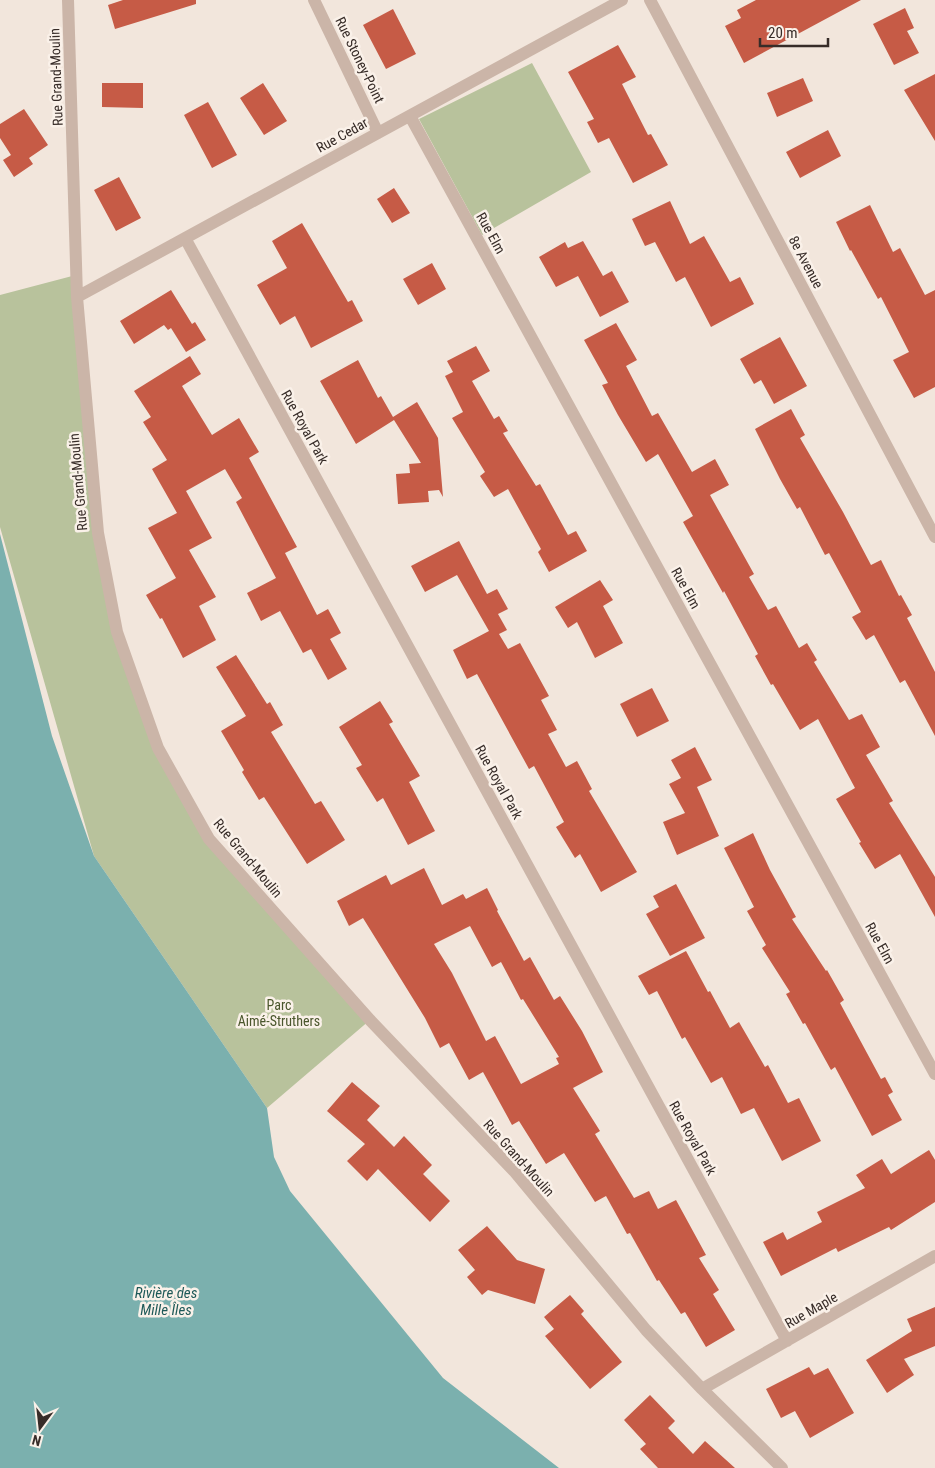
<svg xmlns="http://www.w3.org/2000/svg" width="935" height="1468" font-family="'Roboto Condensed',sans-serif">
  <style>
    .green { fill: #b8c29c }
    .water { fill: #7bb0ae }
    .building { fill: #c65b46; fill-rule: evenodd }
    .lines { fill: none; stroke-linecap: round; stroke-linejoin: round }
    .minor { stroke: #cbb5a8; stroke-width: 12 }
    .labels { text-anchor: middle; dominant-baseline: central; stroke-width: 5; stroke-linejoin: round; paint-order: stroke }
    .street-label { font-size: 14px; fill: #372c28; stroke: #faf1e9 }
    .park-label { font-size: 14px; fill: #4a562c; stroke: #faf1e9 }
    .water-label { font-size: 15px; font-style: italic; fill: #1e5958; stroke: #faf1e9 }
  </style>
  <rect width="100%" height="100%" fill="#f2e6dc"/>
  <path class="green" d="M532,63l59,109 -109,63 -63,-116z
    M76,275l22,258 19,99 46,124 46,83 161,181 -103,88 -173,-252 -94,-329v-232z"/>
  <path class="water" d="M0,534l52,202 42,120 173,252 7,49 16,34 153,187 116,90h-559z"/>
  <path class="building" d="M123,0h73v4l-81,25 -7,-24z
    M756,0h105l-117,63 -19,-37 16,-8 -4,-8z
    M905,8l9,20 -7,3 12,22 -25,12 -21,-41z
    M393,9l23,45 -30,15 -23,-44z
    M618,45l18,32 -14,7 26,51 3,-1 17,31 -35,18 -24,-45 -11,5 -11,-21 7,-3 -26,-47z
    M935,74v67l-31,-51z
    M803,78l10,23 -36,16 -10,-24z
    M102,83h41v25l-41,-1z
    M263,83l24,38 -23,14 -24,-37z
    M208,102l29,53 -25,13 -28,-53z
    M24,109l24,36 -19,13 4,6 -19,13 -11,-17 8,-5 -11,-17v-14z
    M828,130l13,26 -41,22 -14,-26z
    M119,177l22,41 -25,13 -22,-41z
    M394,188l16,25 -18,10 -15,-24z
    M670,201l20,43 14,-8 26,46 10,-5 14,27 -43,23 -26,-50 -9,5 -21,-40 -10,4 -13,-27z
    M870,205l23,47 7,-4 25,47 10,-5v97l-21,11 -21,-38 16,-8 -28,-55 -3,2 -27,-49 -1,1 -14,-29z
    M302,223l46,79 4,-2 11,21 -52,27 -16,-32 -15,9 -23,-40 30,-17 -15,-27z
    M583,241l20,35 9,-5 17,31 -29,15 -22,-41 -22,11 -17,-30 26,-15 3,6z
    M432,263l14,26 -28,16 -15,-26z
    M171,290l21,34 3,-2 11,18 -20,12 -15,-24 -3,2 -4,-5 -30,19 -14,-23z
    M616,323l21,37 -11,6 26,50 6,-3 34,59 23,-13 14,26 -19,10 44,79 -5,3 19,33 8,-4 23,42 8,-5 10,17 -3,2 35,58 13,-6 18,33 -14,8 27,46 -4,2 46,74v40l-35,-63 -25,15 -16,-26 2,-1 -25,-43 19,-11 -37,-69 -18,11 -27,-46 -2,1 -16,-29 3,-2 -34,-63 -1,2 -40,-71 10,-6 -35,-62 -12,8 -28,-47 -16,-30 6,-2 -24,-43z
    M780,337l27,49 -33,18 -13,-24 -7,4 -14,-25z
    M476,346l14,25 -18,10 22,38 5,-3 9,15 -5,2 33,53 4,-2 28,51 8,-4 11,20 -38,21 -11,-20 3,-3 -33,-60 -14,8 -14,-21 5,-4 -33,-54 11,-6 -18,-36 8,-4 -6,-11z
    M190,356l11,18 -19,12 30,49 27,-17 20,34 -10,6 48,89 -12,6 32,62 11,-6 13,24 -11,6 17,30 -19,11 -17,-31 -8,4 -23,-42 -19,10 -14,-28 29,-15 -40,-76 6,-4 -17,-29 -39,22 26,47 -23,12 27,47 -17,9 17,34 -33,18 -21,-40 -2,1 -14,-24 30,-17 -28,-50 29,-15 -25,-44 15,-9 -24,-38 8,-5 -17,-26z
    M358,360l20,38 3,-2 12,21 24,-15 21,36 5,59 -4,-7 -11,1 1,11 -31,2 -2,-30 14,-1 -1,-9 12,-1 -27,-43 -38,24 -36,-63z
    M791,409l14,26 -5,3 43,74 28,53 10,-5 18,36 2,-1 11,20 -5,3 28,54v64l-30,-56 -5,3 -26,-48 -8,5 -14,-23 9,-5 -32,-59 -4,2 -25,-48 -3,2 -17,-30 -25,-50z
    M459,541l28,53 10,-5 11,20 -10,5 9,16 -8,4 9,15 12,-6 29,53 -8,4 16,30 -9,4 18,33 11,-6 15,28 -3,2 48,81 -36,20 -21,-38 -5,4 -19,-31 8,-5 -30,-56 -5,3 -52,-95 -10,5 -14,-29 36,-19 -32,-56 -32,17 -14,-26z
    M600,580l13,20 -10,6 20,37 -28,15 -18,-36 -9,6 -13,-21z
    M236,655l31,49 3,-2 13,23 -12,7 44,72 6,-3 24,39 -38,24 -43,-67 -5,3 -17,-28 2,-2 -23,-39 25,-15 -30,-49z
    M652,688l17,33 -32,16 -17,-33z
    M380,701l13,21 -4,2 31,52 -11,6 26,49 -27,14 -25,-47 -6,4 -21,-34 6,-3 -23,-38z
    M695,747l17,33 -15,7 22,49 -42,19 -14,-33 22,-9 -16,-29 12,-6 -10,-18z
    M753,833l17,37 26,47 -4,2 34,52 1,-1 17,30 -4,3 41,76 4,-2 8,15 -5,3 14,25 -30,16 -37,-69 -4,3 -26,-47 -2,1 -17,-30 4,-2 -28,-44 4,-3 -19,-34 7,-4 -30,-59z
    M424,868l18,37 21,-11 3,5 21,-11 11,22 -1,1 27,50 6,-4 24,43 6,-4 22,35 21,41 -30,16 27,43 -5,3 39,64 15,-7 9,18 18,-9 30,55 -7,3 20,32 -6,4 22,36 -29,17 -21,-35 -4,2 -22,-34 -2,1 -27,-48 -3,1 -21,-38 -11,6 -31,-49 -18,11 -27,-43 -7,4 -29,-53 -14,8 -20,-37 -9,5 -15,-30 -62,-100 -14,8 -12,-25 49,-26 5,10zM470,926l22,41 9,-5 20,38 2,-1 36,58 -3,1 3,6 -38,20 -26,-48 -9,5 -34,-68 -18,-29z
    M676,884l29,54 -35,18 -24,-42 13,-7 -6,-11z
    M686,951l22,41 2,-1 20,37 9,-6 26,45 3,-2 20,38 11,-5 22,43 -39,20 -28,-53 -13,6 -19,-37 -11,6 -26,-46 -3,2 -25,-48 -8,4 -11,-19z
    M352,1082l28,24 -13,14 27,27 10,-11 28,29 -9,9 27,27 -20,21 -52,-53 -11,12 -20,-20 18,-17 -38,-33z
    M929,1150l6,10v42l-44,28 -2,-3 -51,25 -2,-4 -55,28 -18,-34 20,-10 4,8 35,-18 -5,-10 48,-24 -9,-13 26,-16 9,15z
    M487,1226l30,34 28,9 -10,35 -47,-14 -6,5 -15,-18 8,-7 -17,-20z
    M570,1295l14,16 -3,3 41,48 -32,27 -45,-53 9,-7 -10,-12z
    M935,1307v39l-31,13 10,16 -27,18 -21,-33 46,-29 -5,-12z
    M809,1367l5,8 14,-7 26,45 -44,25 -15,-27 -14,7 -15,-29z
    M650,1395l25,26 -7,7 25,26 12,-13 30,27h-77l-18,-19 6,-5 -22,-24z"/>
  <g class="lines">
    <path class="minor" d="M68,0l9,297 21,236 19,99 41,116 51,91 161,181 144,151 132,159 56,59 80,79
      M314,0l64,133
      M650,0l285,537
      M410,116l525,958
      M185,238l602,1103
      M77,297l545,-297
      M702,1389l233,-133"/>
  </g>
  <g class="labels">
    <g class="street-label">
      <text transform="translate(360 60) rotate(64)">Rue Stoney-Point</text>
      <text transform="translate(56 77) rotate(-92)">Rue Grand-Moulin</text>
      <text transform="translate(342 135) rotate(-29)">Rue Cedar</text>
      <text transform="translate(491 233) rotate(61)">Rue Elm</text>
      <text transform="translate(806 262) rotate(62)">8e Avenue</text>
      <text transform="translate(305 427) rotate(61)">Rue Royal Park</text>
      <text transform="translate(78 482) rotate(-95)">Rue Grand-Moulin</text>
      <text transform="translate(686 588) rotate(61)">Rue Elm</text>
      <text transform="translate(499 782) rotate(61)">Rue Royal Park</text>
      <text transform="translate(248 858) rotate(50)">Rue Grand-Moulin</text>
      <text transform="translate(880 943) rotate(61)">Rue Elm</text>
      <text transform="translate(693 1138) rotate(61)">Rue Royal Park</text>
      <text transform="translate(519 1158) rotate(48)">Rue Grand-Moulin</text>
      <text transform="translate(811 1310) rotate(-30)">Rue Maple</text>
    </g>
    <g class="park-label">
      <text x="279" y="1005">Parc<tspan x="279" dy="16">Aimé-Struthers</tspan></text>
    </g>
    <g class="water-label">
      <text x="166" y="1293">Rivière des<tspan x="166" dy="17">Mille Îles</tspan></text>
    </g>
  </g>
  <g transform="translate(40 1428) rotate(195)" stroke="#faf1e9" stroke-width="4" paint-order="stroke">
  <path d="M0-4L9 19L0 12L-9 19Z" fill="#372c28"/>
  <text y="-8" font-size="14" font-weight="bold" text-anchor="middle" fill="#372c28">N</text>
  </g>
  <path d="M760 38v8h68v-8" fill="none" stroke="#372c28" stroke-width="2.5"/>
  <text x="768" y="38" font-size="15" fill="#372c28" stroke="#faf1e9" stroke-width="4" paint-order="stroke">20 m</text>
</svg>
